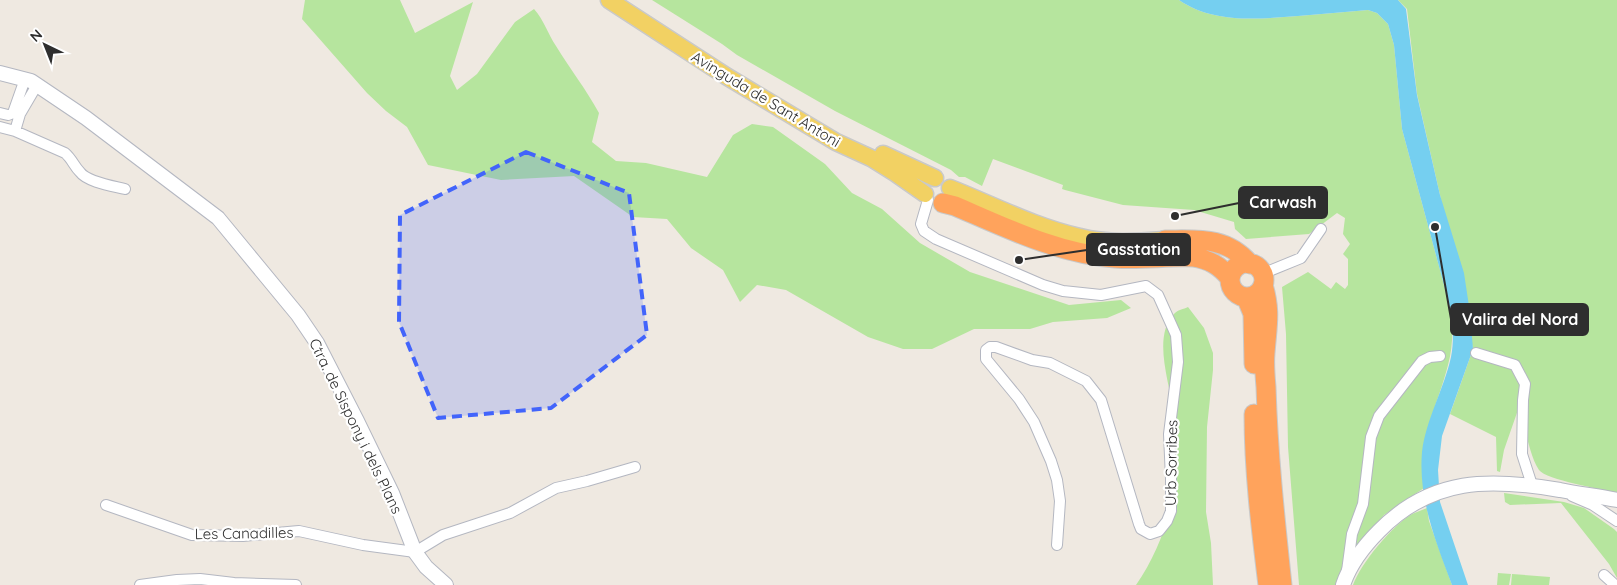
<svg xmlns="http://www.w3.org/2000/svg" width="1617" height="585" font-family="Quicksand,sans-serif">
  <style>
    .green { fill: #b6e59e }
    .water { fill: #75cff0 }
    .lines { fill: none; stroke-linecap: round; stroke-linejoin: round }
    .street-casing { stroke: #b4b7c1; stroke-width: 12 }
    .secondary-casing { stroke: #b4b7c1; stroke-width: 16 }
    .primary-casing { stroke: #c9c9c9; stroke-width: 19 }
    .highway-casing { stroke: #c9c9c9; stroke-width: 21 }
    .street { stroke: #fff; stroke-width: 10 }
    .secondary { stroke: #fff; stroke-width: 14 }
    .primary { stroke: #f2d163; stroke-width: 16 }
    .highway { stroke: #ffa35c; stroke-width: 19 }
    .marked { fill: #4264fb; fill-opacity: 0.2; stroke: #4264fb; stroke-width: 4; stroke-dasharray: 10 6; stroke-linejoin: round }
    .labels { text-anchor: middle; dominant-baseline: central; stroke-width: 4.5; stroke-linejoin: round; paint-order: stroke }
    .street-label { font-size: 15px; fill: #2e2e2e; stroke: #fff }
    .leader { fill: none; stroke: #2e2e2e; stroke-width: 2 }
    .callout-dot { fill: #2e2e2e; stroke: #fff; stroke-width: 2 }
    .callout { fill: #2e2e2e; stroke: #2e2e2e; stroke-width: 2 }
    .callout-label { font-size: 16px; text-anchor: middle; font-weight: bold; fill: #fff }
  </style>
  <rect width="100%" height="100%" fill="#efe9e1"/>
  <path class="green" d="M305,0h95l15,33 58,-31 -23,74 7,14 20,-16 38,-52 19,-13c10,11 14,25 22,37 14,23 30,43 43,67l-7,29 24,19 30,2 61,14 26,-42 19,-11 21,3 52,37 27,29 30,16 38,34 50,29 99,33 52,-5 10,8 -24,10 -54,4 -23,7h-56l-42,20h-29l-35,-12 -82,-47 -29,-5 -17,17 -17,-32 -32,-22 -24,-29 -34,-2 -59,-41 -73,4 -73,-15 -21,-38 -21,-16 -19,-18 -65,-74z
    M652,0h527c35,24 79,19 119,16 24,-2 47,-4 70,-6l9,3 11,11 6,21 8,84 49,182c2,18 2,36 -3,54 -11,43 -32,78 -24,123l-40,27 -42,54 -5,16h-38l-11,-138 -2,-113 -4,-47 26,-15 23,17 5,-7 9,7 3,-4v-26l-5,-5 7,-10 -7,-10 2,-16 -8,-5 -28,21 -63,5 -11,-10 -1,-7 -40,-12 -71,-5 -58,-15 -3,-1 1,-4 -70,-26 -11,27 -17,-9h-6l-8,-7 -116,-59 -98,-56 -15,-11z
    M1398,0h219v493c-15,-4 -71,-13 -78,-23 -10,-15 -14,-45 -20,-63l-15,43 -4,22 -3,-1 -1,-34 -46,-23 23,-65 -33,-154 -23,-101 -10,-85z
    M1188,307l16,21 9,25v17l-6,57 -1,85 5,31 2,42h-77c21,-30 34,-66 40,-103 3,-19 0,-53 -3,-72 -3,-27 -21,-73 1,-96 3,-4 10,-5 14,-7z
    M1504,493l60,9 20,6 30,21 3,3v46l-8,-14 -48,-61 -51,2 -5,-3z
    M1427,508l2,13 23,64h-99c8,-22 39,-59 59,-71 5,-2 10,-4 15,-6z
    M1498,573l13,1 -2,11h-12z
    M1512,574l38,3 -1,8h-38z"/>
  <path class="water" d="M1179,0h219l8,9 11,86 23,100 24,78 6,40 3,36 -31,87 -4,34 2,32 28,83h-16c-16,-43 -34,-86 -30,-133 4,-33 22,-63 29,-95 3,-15 2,-31 0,-46l-49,-182 -8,-84 -6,-21 -11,-11 -9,-3c-23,2 -46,4 -70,6 -40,3 -84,8 -119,-16z"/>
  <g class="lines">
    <g class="street-casing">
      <path id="street" d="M0,113l8,2 5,-2 12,-34
        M0,127l15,4 50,22c7,6 9,13 15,19 7,10 33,14 45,17
        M15,131l5,-17 17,-29
        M928,200l-7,24 3,7 12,8 107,46 20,6 38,4 45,-9 12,9 18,40 2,27 -9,72 2,45v32l-4,10 -8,10 -9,3 -9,-5 -2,-5 -38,-124 -15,-19 -36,-18 -18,-3 -36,-13h-6l-4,3v9l33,40 15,23 17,39 6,19 3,21 -3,44
        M1262,274l39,-16 20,-29
        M1476,353l39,12 10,19 -2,16 -1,54 10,31
        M1572,496l21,9 24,16
        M106,505l86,30 51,1 56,-5 64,14 52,7 28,-17 67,-22 46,-25 31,-7 48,-14
        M1347,571l5,-37 11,-30 8,-67 8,-21 43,-55 8,-4 10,-1
        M1604,575l11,10
        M140,585l37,-5 23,-1 34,4 62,2"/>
    </g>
    <g class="secondary-casing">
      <path id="secondary" d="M0,73l31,8 6,4 49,33 132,100 80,97 19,28 40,78 35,72 23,59 11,15 20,18
        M1343,585c7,-21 20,-38 36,-54 53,-54 111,-53 181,-41 19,4 38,6 57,10"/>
    </g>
    <g class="primary-casing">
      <path id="primary" d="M609,0l117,76 110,66 35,16 24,15 30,21
        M883,154l52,24
        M950,188c43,17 85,39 130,49 27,7 57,5 85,3"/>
    </g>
    <g class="highway-casing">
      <path id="highway" d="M943,203l12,3c51,22 104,48 160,52 26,2 52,-2 78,-1 17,3 26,8 37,21
        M1165,240c33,0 61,-4 85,24
        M1230 280a17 17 0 1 1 34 0a17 17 0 1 1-34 0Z
        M1263,285c8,26 4,41 2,68 -1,11 0,23 1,34 2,67 9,132 16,198
        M1246,297l7,17 1,50
        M1254,414c0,57 7,114 14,171"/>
    </g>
    <use href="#street" class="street"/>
    <use href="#secondary" class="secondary"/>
    <use href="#primary" class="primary"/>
    <use href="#highway" class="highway"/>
  </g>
  <path class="marked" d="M526,152l103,41 18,142 -96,73 -113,10 -39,-96 1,-107z"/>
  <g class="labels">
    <g class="street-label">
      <text transform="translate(766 99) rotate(31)">Avinguda de Sant Antoni</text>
      <text transform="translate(356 426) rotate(64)">Ctra. de Sispony i dels Plans</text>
      <text transform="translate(1171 463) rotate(-89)">Urb Sorribes</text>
      <text transform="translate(244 533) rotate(-1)">Les Canadilles</text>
    </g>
  </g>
  <path class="leader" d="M1175 216L1239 203M1019 260L1087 250M1435 227L1451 319"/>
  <g class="callout-dot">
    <circle cx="1175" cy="216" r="5"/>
    <circle cx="1019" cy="260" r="5"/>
    <circle cx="1435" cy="227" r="5"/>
  </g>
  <g class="callout">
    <rect x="1239" y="187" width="88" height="31" rx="5"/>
    <rect x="1087" y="234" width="103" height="31" rx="5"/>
    <rect x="1451" y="304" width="137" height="31" rx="5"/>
  </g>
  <g class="callout-label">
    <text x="1283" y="208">Carwash</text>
    <text x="1139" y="255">Gasstation</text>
    <text x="1520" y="325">Valira del Nord</text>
  </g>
  <g transform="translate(45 45) rotate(317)" stroke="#ffffff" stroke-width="4" paint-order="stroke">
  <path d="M0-4L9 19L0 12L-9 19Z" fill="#2e2e2e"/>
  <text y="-8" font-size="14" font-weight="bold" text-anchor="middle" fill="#2e2e2e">N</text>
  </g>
</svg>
